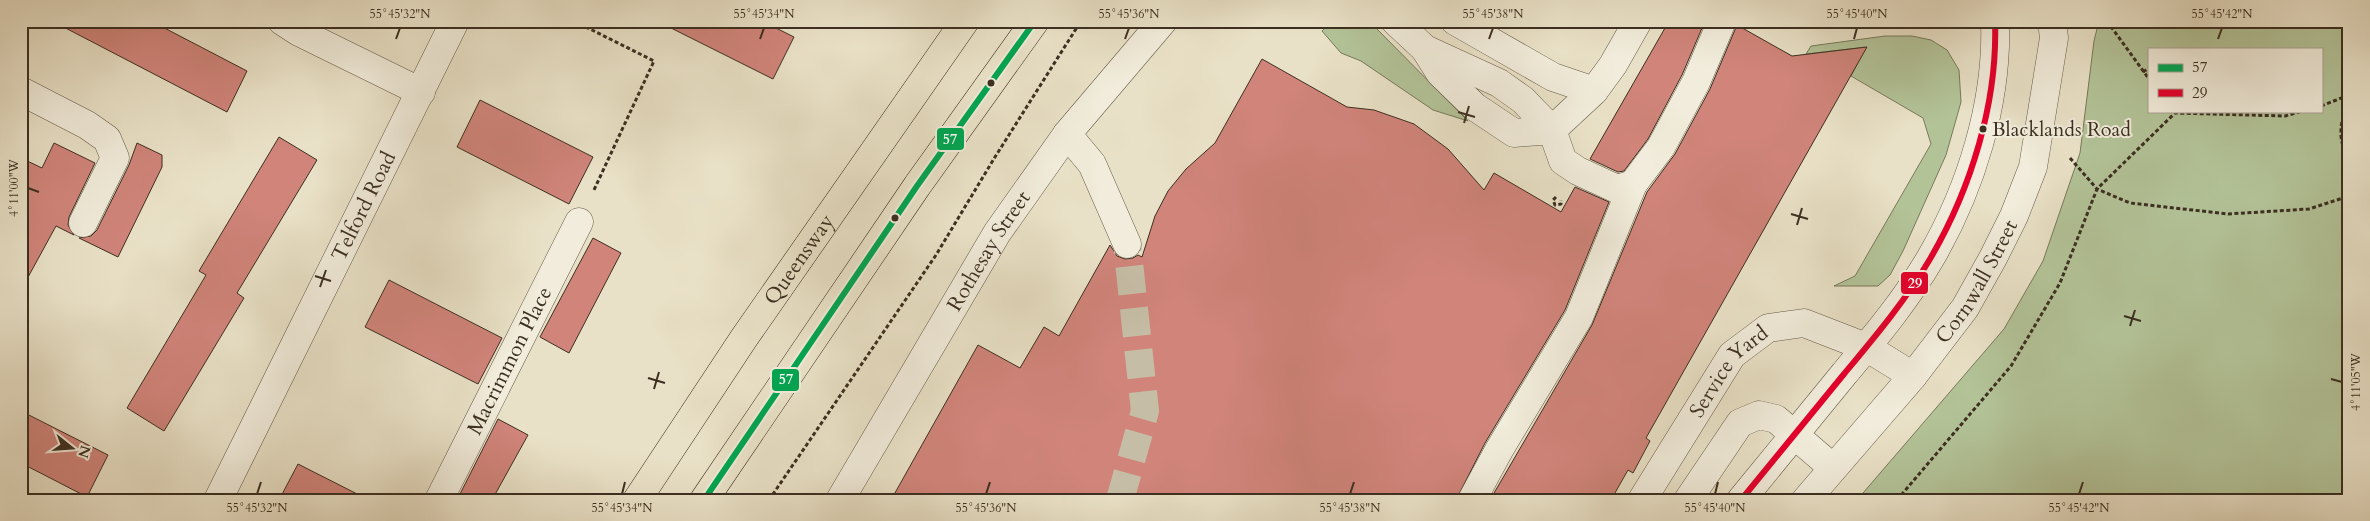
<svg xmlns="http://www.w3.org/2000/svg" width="2370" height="521" font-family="Cardo,serif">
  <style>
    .green { fill: #b3c398; stroke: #78795c; fill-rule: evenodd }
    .building { fill: #d0847a; stroke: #3c2f21 }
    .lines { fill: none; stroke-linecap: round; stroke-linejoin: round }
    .minor-tunnel { stroke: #c6bda6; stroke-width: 28; stroke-dasharray: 28 14; stroke-linecap: butt }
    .minor-casing { stroke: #675c4a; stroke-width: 29 }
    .highway-casing { stroke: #3c2f21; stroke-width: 29 }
    .path { stroke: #3c2f21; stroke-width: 3; stroke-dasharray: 4 2.5; stroke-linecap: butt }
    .minor { stroke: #f1ecdb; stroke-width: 28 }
    .highway { stroke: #e9e1c7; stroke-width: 28 }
    .bus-1-casing { stroke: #f1ecdb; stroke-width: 10 }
    .bus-2-casing { stroke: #f1ecdb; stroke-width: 10 }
    .bus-1 { stroke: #00a651; stroke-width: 6 }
    .bus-2 { stroke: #e4002b; stroke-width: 6 }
    .ticks { fill: none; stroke: #3c2f21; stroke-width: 2 }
    .bus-dot { fill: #3c2f21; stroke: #f1ecdb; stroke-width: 2 }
    .labels { text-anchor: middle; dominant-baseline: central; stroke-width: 4; stroke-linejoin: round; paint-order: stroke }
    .bus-label { font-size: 20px; fill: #3c2f21; stroke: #f1ecdb; text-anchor: start }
    .street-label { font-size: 21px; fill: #3c2f21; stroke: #f1ecdb }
    .line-badge { stroke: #f1ecdb; stroke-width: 2 }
    .badge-label { font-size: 14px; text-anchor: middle; font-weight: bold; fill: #fff }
    .neatline { fill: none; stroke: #3c2f21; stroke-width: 2 }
    .ticks-label { font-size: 12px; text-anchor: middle; fill: #3c2f21 }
  </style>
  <rect width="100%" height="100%" fill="#e9e1c7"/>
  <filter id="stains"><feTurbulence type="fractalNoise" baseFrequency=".004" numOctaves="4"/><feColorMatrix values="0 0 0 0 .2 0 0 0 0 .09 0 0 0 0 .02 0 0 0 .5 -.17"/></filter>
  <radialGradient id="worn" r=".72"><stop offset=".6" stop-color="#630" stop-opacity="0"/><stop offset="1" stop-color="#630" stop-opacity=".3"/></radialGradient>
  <path class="green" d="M1332,21h37l99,100 -35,-11 -72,-49 -20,-8 -19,-22z
    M2099,21h250v479h-492l147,-171 39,-68 37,-108 14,-112zM2149,49h172v62h-172z
    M1885,36h27l19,4 16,10 12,20 2,32 -15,53 -43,96 -13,24 -12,11h-44l21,-10 76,-132 -8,-26 -72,-42 15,-29 -60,7 5,-8z"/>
  <path class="building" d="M52,21h99l96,50 -20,41z
    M657,21h105l32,16 -21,42z
    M1669,21h36l-23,54 -34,64 -24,32 -6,1 -28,-13z
    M1737,25l55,31 75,-9 -221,391 4,3 -17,32 -5,-3 -17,30h-121l102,-175 55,-133 28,-38 35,-65z
    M1262,59l85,48 27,3 40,14 34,25 36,41 10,-17 67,39 14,-25 34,15 -44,108 -80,133 -29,57h-565l87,-155 42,23 24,-41 15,9 51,-91 7,11 8,3 8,-1 5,-3 4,2 13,-41 13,-25 18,-22 29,-26z
    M480,100l113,57 -24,47 -112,-57z
    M279,137l38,23 -80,133 7,5 -80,133 -37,-23 79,-133 -7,-4z
    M54,143l41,20 -26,54 -1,8 6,10 -18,-9 -35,64v-132l21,10z
    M137,143l25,12v12l-44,90 -39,-19 12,-2 6,-6 32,-65z
    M593,238l28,15 -52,100 -29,-16z
    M389,280l113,58 -24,46 -113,-57z
    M21,411l87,44 -21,42 -66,-34z
    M498,419l30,16 -36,65h-35z
    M298,464l71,36h-90z"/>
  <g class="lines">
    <path class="minor-tunnel" d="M1120,500l25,-89 -18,-167"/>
    <g class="minor-casing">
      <g id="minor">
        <path d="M282,21l17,11 122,60"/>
        <path d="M1395,21l30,28 74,34 24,17 29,30 42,-39"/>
        <path d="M1455,21l98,56 41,14 19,-26 25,-44"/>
        <path d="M1425,49l15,24 35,34 39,26 38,-3 11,31 15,10 39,18 16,-5 28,-37 35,-65 26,-61"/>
        <path d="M21,91l66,34 20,14 8,19 -32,65"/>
        <path d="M1067,134l25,30 35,80"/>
        <path id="s1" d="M218,500l237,-479"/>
        <path id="s2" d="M439,500l140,-278"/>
        <path id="s3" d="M840,500l157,-267 70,-99 96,-113"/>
        <path d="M1472,500l27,-50 80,-133 54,-133"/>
        <path id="s4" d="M1642,500l90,-145 36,-27 36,-5 62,24 47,29"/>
        <path d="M1688,500l52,-77 19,-8 17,4 57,49"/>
        <path d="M1741,500c34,-42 69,-84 103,-126 30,-36 62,-74 86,-115 41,-70 68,-157 65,-238"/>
        <path id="s5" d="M1806,500l107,-124 52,-68 28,-50 21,-42 19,-49 21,-129 -2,-17"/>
      </g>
    </g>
    <g class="highway-casing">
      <g id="highway">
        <path id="s6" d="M637,500l107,-162 221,-317"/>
        <path d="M704,500l213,-314 118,-165"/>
      </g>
    </g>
    <path class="path" d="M574,21l80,40 -61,131
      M2107,21l42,58
      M1940,28l2,-7
      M2143,72l6,-4
      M2349,97c-7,20 -14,42 0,60
      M2321,106l28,-11
      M2070,158l27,31 33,14 98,11 81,-5 40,-13
      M1556,197l-3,3 2,5 6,-1v-4
      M769,500l167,-245 59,-98 86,-136
      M1897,500l114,-134 49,-83 37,-94 78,-76 110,3 18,-5"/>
    <use href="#minor" class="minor"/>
    <use href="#highway" class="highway"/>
    <g class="bus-1-casing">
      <path id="bus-1" d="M704,500l213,-314 118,-165"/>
    </g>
    <g class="bus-2-casing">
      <path id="bus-2" d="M1741,500c34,-42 69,-84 103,-126 30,-36 62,-74 86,-115 41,-70 68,-157 65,-238"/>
    </g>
    <use href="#bus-1" class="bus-1"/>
    <use href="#bus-2" class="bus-2"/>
  </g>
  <path class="ticks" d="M396,39l4,-11M760,39l4,-11M1125,39l4,-11M1489,39l4,-11M1854,39l3,-11M2218,39l4,-11M1458,112l17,5M1464,123l5,-17M28,188l11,4M1791,214l17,5M1797,225l5,-17M315,276l16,5M320,287l6,-17M2124,316l17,5M2130,326l5,-16M648,378l17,5M2331,379l11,3M654,389l5,-17M257,494l4,-12M622,494l3,-12M986,494l4,-12M1350,494l4,-12M1715,494l3,-12M2079,494l4,-12"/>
  <g class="bus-dot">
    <circle cx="991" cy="83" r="4.5"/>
    <circle cx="1983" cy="129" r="4.5"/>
    <circle cx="895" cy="218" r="4.5"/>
  </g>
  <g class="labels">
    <g class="bus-label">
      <text x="1992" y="129">Blacklands Road</text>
    </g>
    <g class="street-label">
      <text stroke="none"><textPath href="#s1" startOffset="328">Telford Road</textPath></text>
      <text stroke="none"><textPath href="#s3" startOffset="290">Rothesay Street</textPath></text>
      <text stroke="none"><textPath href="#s6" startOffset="290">Queensway</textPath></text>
      <text stroke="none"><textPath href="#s5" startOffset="278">Cornwall Street</textPath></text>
      <text stroke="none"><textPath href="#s2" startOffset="156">Macrimmon Place</textPath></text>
      <text stroke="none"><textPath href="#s4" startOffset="156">Service Yard</textPath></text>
    </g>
  </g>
  <g class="line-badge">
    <rect x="936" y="127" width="29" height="24" rx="5" fill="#00a651"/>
    <rect x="1900" y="271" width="29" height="24" rx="5" fill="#e4002b"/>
    <rect x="771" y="368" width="29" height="24" rx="5" fill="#00a651"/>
  </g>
  <g class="badge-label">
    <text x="950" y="144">57</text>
    <text x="1915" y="288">29</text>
    <text x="786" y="384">57</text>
  </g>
  <rect width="2370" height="521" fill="none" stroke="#e9e1c7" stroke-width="55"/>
  <rect x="2148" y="48" width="175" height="65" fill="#f1ecdb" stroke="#a9a091"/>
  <rect x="2158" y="64" width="25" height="8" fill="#00a651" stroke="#a9a091"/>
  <text x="2192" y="72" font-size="15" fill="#3c2f21">57</text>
  <rect x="2158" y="89" width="25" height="8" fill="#e4002b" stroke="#a9a091"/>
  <text x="2192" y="98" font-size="15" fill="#3c2f21">29</text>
  <g transform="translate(72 448) rotate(107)" stroke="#f1ecdb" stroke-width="4" paint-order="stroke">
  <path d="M0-4L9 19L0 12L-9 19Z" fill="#3c2f21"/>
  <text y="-8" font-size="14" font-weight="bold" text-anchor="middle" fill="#3c2f21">N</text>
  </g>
  <rect x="28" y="28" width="2314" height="466" class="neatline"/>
  <g class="ticks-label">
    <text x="400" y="18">55°45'32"N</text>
    <text x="764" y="18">55°45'34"N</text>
    <text x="1129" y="18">55°45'36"N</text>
    <text x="1493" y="18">55°45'38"N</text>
    <text x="1857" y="18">55°45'40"N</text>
    <text x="2222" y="18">55°45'42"N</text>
    <text transform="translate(14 188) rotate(-90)" y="4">4°11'00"W</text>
    <text transform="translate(2356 382) rotate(-90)" y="4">4°11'05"W</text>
    <text x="257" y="512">55°45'32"N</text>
    <text x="622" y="512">55°45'34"N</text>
    <text x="986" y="512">55°45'36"N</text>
    <text x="1350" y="512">55°45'38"N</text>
    <text x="1715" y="512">55°45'40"N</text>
    <text x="2079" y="512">55°45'42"N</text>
  </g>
  <rect width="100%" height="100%" filter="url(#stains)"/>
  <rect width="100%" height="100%" fill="url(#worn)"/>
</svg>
